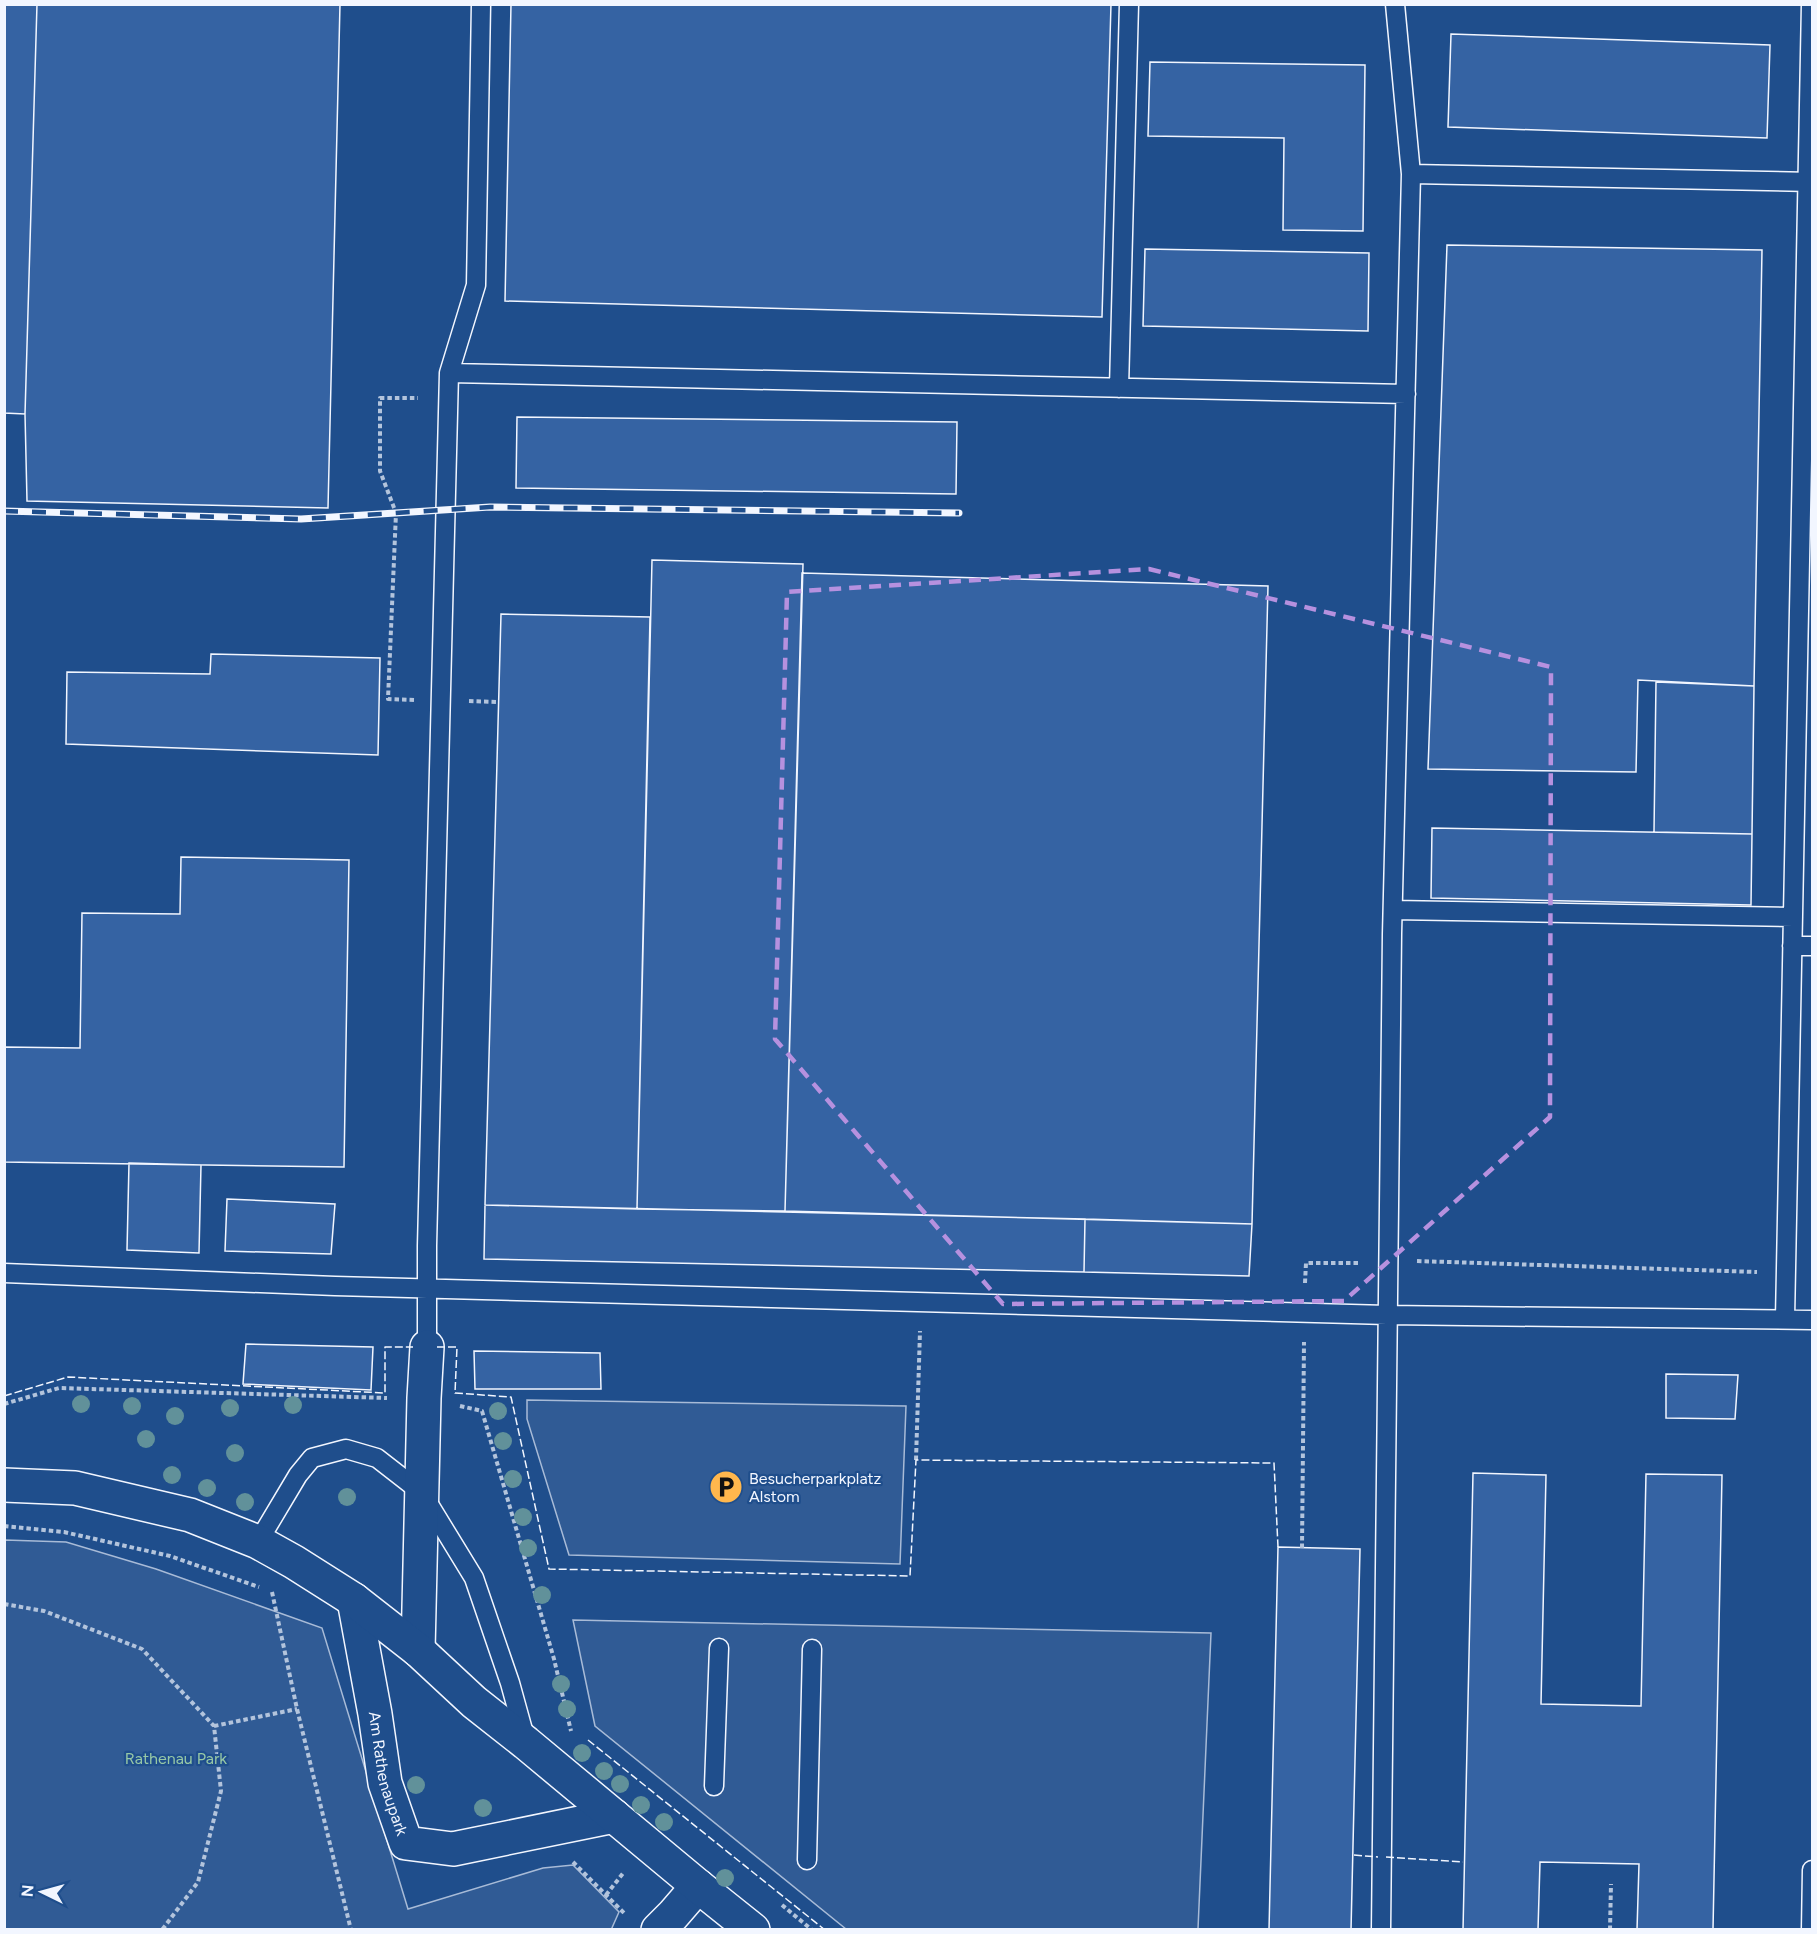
<svg xmlns="http://www.w3.org/2000/svg" width="1817" height="1934" font-family="Figtree,sans-serif">
  <style>
    .built { fill: #305b95; stroke: #a8bbd7; stroke-width: 1.5 }
    .building { fill: #3563a3; stroke: #f2f6ff; stroke-width: 1.5 }
    .lines { fill: none; stroke-linecap: round; stroke-linejoin: round }
    .lane-casing { stroke: #f2f6ff; stroke-width: 21 }
    .street-casing { stroke: #f2f6ff; stroke-width: 36 }
    .secondary-casing { stroke: #f2f6ff; stroke-width: 36 }
    .path { stroke: #b3c4dc; stroke-width: 4; stroke-dasharray: 4.5 3; stroke-linecap: butt }
    .lane { stroke: #1f4e8c; stroke-width: 18 }
    .street { stroke: #1f4e8c; stroke-width: 33 }
    .secondary { stroke: #1f4e8c; stroke-width: 33 }
    .rail-casing { stroke: #f2f6ff; stroke-width: 7 }
    .rail { stroke: #1f4e8c; stroke-width: 4.5; stroke-dasharray: 14; stroke-linecap: butt }
    .fence { stroke: #f2f6ff; stroke-width: 1.5; stroke-dasharray: 8 3; stroke-linecap: butt }
    .tree { fill: #61919a }
    .marked { fill: none; stroke: #b691df; stroke-width: 4.5; stroke-dasharray: 12 8; stroke-linejoin: round }
    .labels { text-anchor: middle; dominant-baseline: central; stroke-width: 4.5; stroke-linejoin: round; paint-order: stroke }
    .poi-label { font-size: 16px; fill: #f2f6ff; stroke: #1f4e8c; text-anchor: start }
    .park-label { font-size: 16px; fill: #97c8a6; stroke: #1f4e8c }
    .street-label { font-size: 16px; fill: #f2f6ff; stroke: #1f4e8c }
  </style>
  <rect width="100%" height="100%" fill="#1f4e8c"/>
  <path class="built" d="M527,1400l379,6 -6,158 -331,-9 -42,-136z
    M5,1540l61,2 90,27 166,59 86,281 135,-41 30,-3 46,47 -8,18h-606z
    M573,1620l638,13 -13,296h-352l-251,-203z"/>
  <path class="building" d="M4,4h33l-12,410 -21,-1z
    M37,4h303l-12,504 -301,-7 -2,-87z
    M511,4h600l-9,313 -597,-16z
    M1451,34l319,11 -3,93 -319,-11z
    M1150,62l215,3 -2,166 -80,-1 1,-92 -136,-2z
    M1447,245l315,5 -8,436 -116,-6 -2,92 -208,-3z
    M1145,249l224,4 -1,78 -225,-5z
    M517,417l440,5 -1,72 -440,-6z
    M652,560l151,4 -18,647 -148,-2z
    M802,573l466,13 -16,638 -467,-13z
    M501,614l149,3 -13,592 -152,-4z
    M211,654l169,4 -2,97 -312,-11 1,-72 143,2z
    M1656,682l98,4 -2,148 -98,-2z
    M1432,828l320,6 -1,71 -320,-7z
    M181,857l168,3 -5,307 -340,-5v-115l76,1 2,-135 98,1z
    M129,1163l72,2 -2,88 -72,-3z
    M227,1199l108,5 -4,50 -106,-3z
    M485,1205l600,14 -1,53 -600,-13z
    M1085,1219l167,5 -3,52 -165,-4z
    M246,1344l127,3 -2,43 -128,-6z
    M474,1351l126,2 1,36h-126z
    M1666,1374l72,1 -3,44 -69,-1z
    M1473,1473l73,2 -5,229 100,2 5,-232 76,1 -9,455h-76l2,-66 -99,-2 -2,68h-75z
    M1278,1547l82,2 -9,381h-82z"/>
  <g class="lines">
    <g class="lane-casing">
      <path id="lane" d="M1411,174l401,8
        M449,373l957,21
        M1119,388l10,-384
        M1393,910l400,7
        M1792,946h20
        M4,1273l331,13 1052,29 425,5
        M1785,1319l26,-1315
        M427,1347v-101l22,-873 27,-88 5,-281
        M258,1542l40,-67 14,-17 34,-9 31,9 45,35 52,85 36,105 16,58
        M714,1786l5,-138
        M807,1860l5,-211
        M1381,1930l11,-996 19,-760 -16,-170
        M1811,1930l1,-60"/>
    </g>
    <g class="street-casing">
      <g id="street">
        <path id="s1" d="M354,1600l21,114 10,69 21,60 47,6 161,-33"/>
        <path d="M418,1650l6,-252 3,-51"/>
        <path d="M658,1930l15,-15 25,-29"/>
      </g>
    </g>
    <g class="secondary-casing">
      <path id="secondary" d="M4,1485l71,3 115,27 68,27 36,20 60,38 64,50 56,52 52,41 172,143 55,44"/>
    </g>
    <path class="path" d="M414,700l-26,-1 8,-186 -16,-42v-73h38
      M469,701l29,1
      M1417,1261l340,11
      M1305,1283l1,-20h53
      M4,1404l55,-16 328,10
      M460,1406l22,5 72,248 17,72
      M916,1460l4,-129
      M4,1526l60,6 106,24 89,31
      M1302,1548l2,-206
      M272,1592l25,117 54,221
      M4,1604l40,7 98,38 72,77 7,65 -23,91 -36,48
      M214,1726l83,-17
      M573,1862l52,52
      M606,1895l18,-23
      M782,1905l30,25
      M1610,1930l1,-46"/>
    <use href="#lane" class="lane"/>
    <use href="#street" class="street"/>
    <use href="#secondary" class="secondary"/>
    <g class="rail-casing">
      <path id="rail" d="M4,511l297,8 189,-12 469,6"/>
    </g>
    <use href="#rail" class="rail"/>
    <path class="fence" d="M437,1347h20l-2,46 56,4 38,172 361,7 6,-116 358,3 4,84
      M4,1396l64,-19 317,16v-46h28
      M588,1740l237,190
      M1354,1855l24,2
      M1386,1857l77,5"/>
  </g>
  <g class="tree">
    <circle cx="81" cy="1404" r="9"/>
    <circle cx="293" cy="1405" r="9"/>
    <circle cx="132" cy="1406" r="9"/>
    <circle cx="230" cy="1408" r="9"/>
    <circle cx="498" cy="1411" r="9"/>
    <circle cx="175" cy="1416" r="9"/>
    <circle cx="146" cy="1439" r="9"/>
    <circle cx="503" cy="1441" r="9"/>
    <circle cx="235" cy="1453" r="9"/>
    <circle cx="172" cy="1475" r="9"/>
    <circle cx="513" cy="1479" r="9"/>
    <circle cx="207" cy="1488" r="9"/>
    <circle cx="347" cy="1497" r="9"/>
    <circle cx="245" cy="1502" r="9"/>
    <circle cx="523" cy="1517" r="9"/>
    <circle cx="528" cy="1548" r="9"/>
    <circle cx="542" cy="1595" r="9"/>
    <circle cx="561" cy="1684" r="9"/>
    <circle cx="567" cy="1709" r="9"/>
    <circle cx="582" cy="1753" r="9"/>
    <circle cx="604" cy="1771" r="9"/>
    <circle cx="620" cy="1784" r="9"/>
    <circle cx="416" cy="1785" r="9"/>
    <circle cx="641" cy="1805" r="9"/>
    <circle cx="483" cy="1808" r="9"/>
    <circle cx="664" cy="1822" r="9"/>
    <circle cx="725" cy="1878" r="9"/>
  </g>
  <path class="marked" d="M1149,569l402,98 -1,450 -206,184 -341,3 -228,-265 12,-447z"/>
  <defs>
    <g id="parking-disc" transform="scale(1.725)"><circle r="9.5" fill="#ffb74d" stroke="#1f4e8c"/><path d="M-3.5-5.5H1a3.5 3.5 0 0 1 0 7H-1V5.5H-3.5ZM-1-3.4V-.6H.8a1.4 1.4 0 0 0 0-2.8Z" fill="#111"/></g>
  </defs>
  <g fill-rule="evenodd">
    <use href="#parking-disc" x="726" y="1487"/>
  </g>
  <g class="labels">
    <g class="poi-label">
      <text x="749" y="1478">Besucherparkplatz<tspan x="749" dy="18">Alstom</tspan></text>
    </g>
    <g class="park-label">
      <text x="176" y="1758">Rathenau Park</text>
    </g>
    <g class="street-label">
      <text stroke="none"><textPath href="#s1" startOffset="177">Am Rathenaupark</textPath></text>
    </g>
  </g>
  <rect width="1817" height="1934" fill="none" stroke="#f2f6ff" stroke-width="12"/>
  <g transform="translate(42 1892) rotate(275)" stroke="#1f4e8c" stroke-width="4.5" paint-order="stroke">
  <path d="M0-4.5L10 22L0 15L-10 22Z" fill="#f2f6ff"/>
  <text y="-9" font-size="16" font-weight="bold" text-anchor="middle" fill="#f2f6ff">N</text>
  </g>
</svg>
